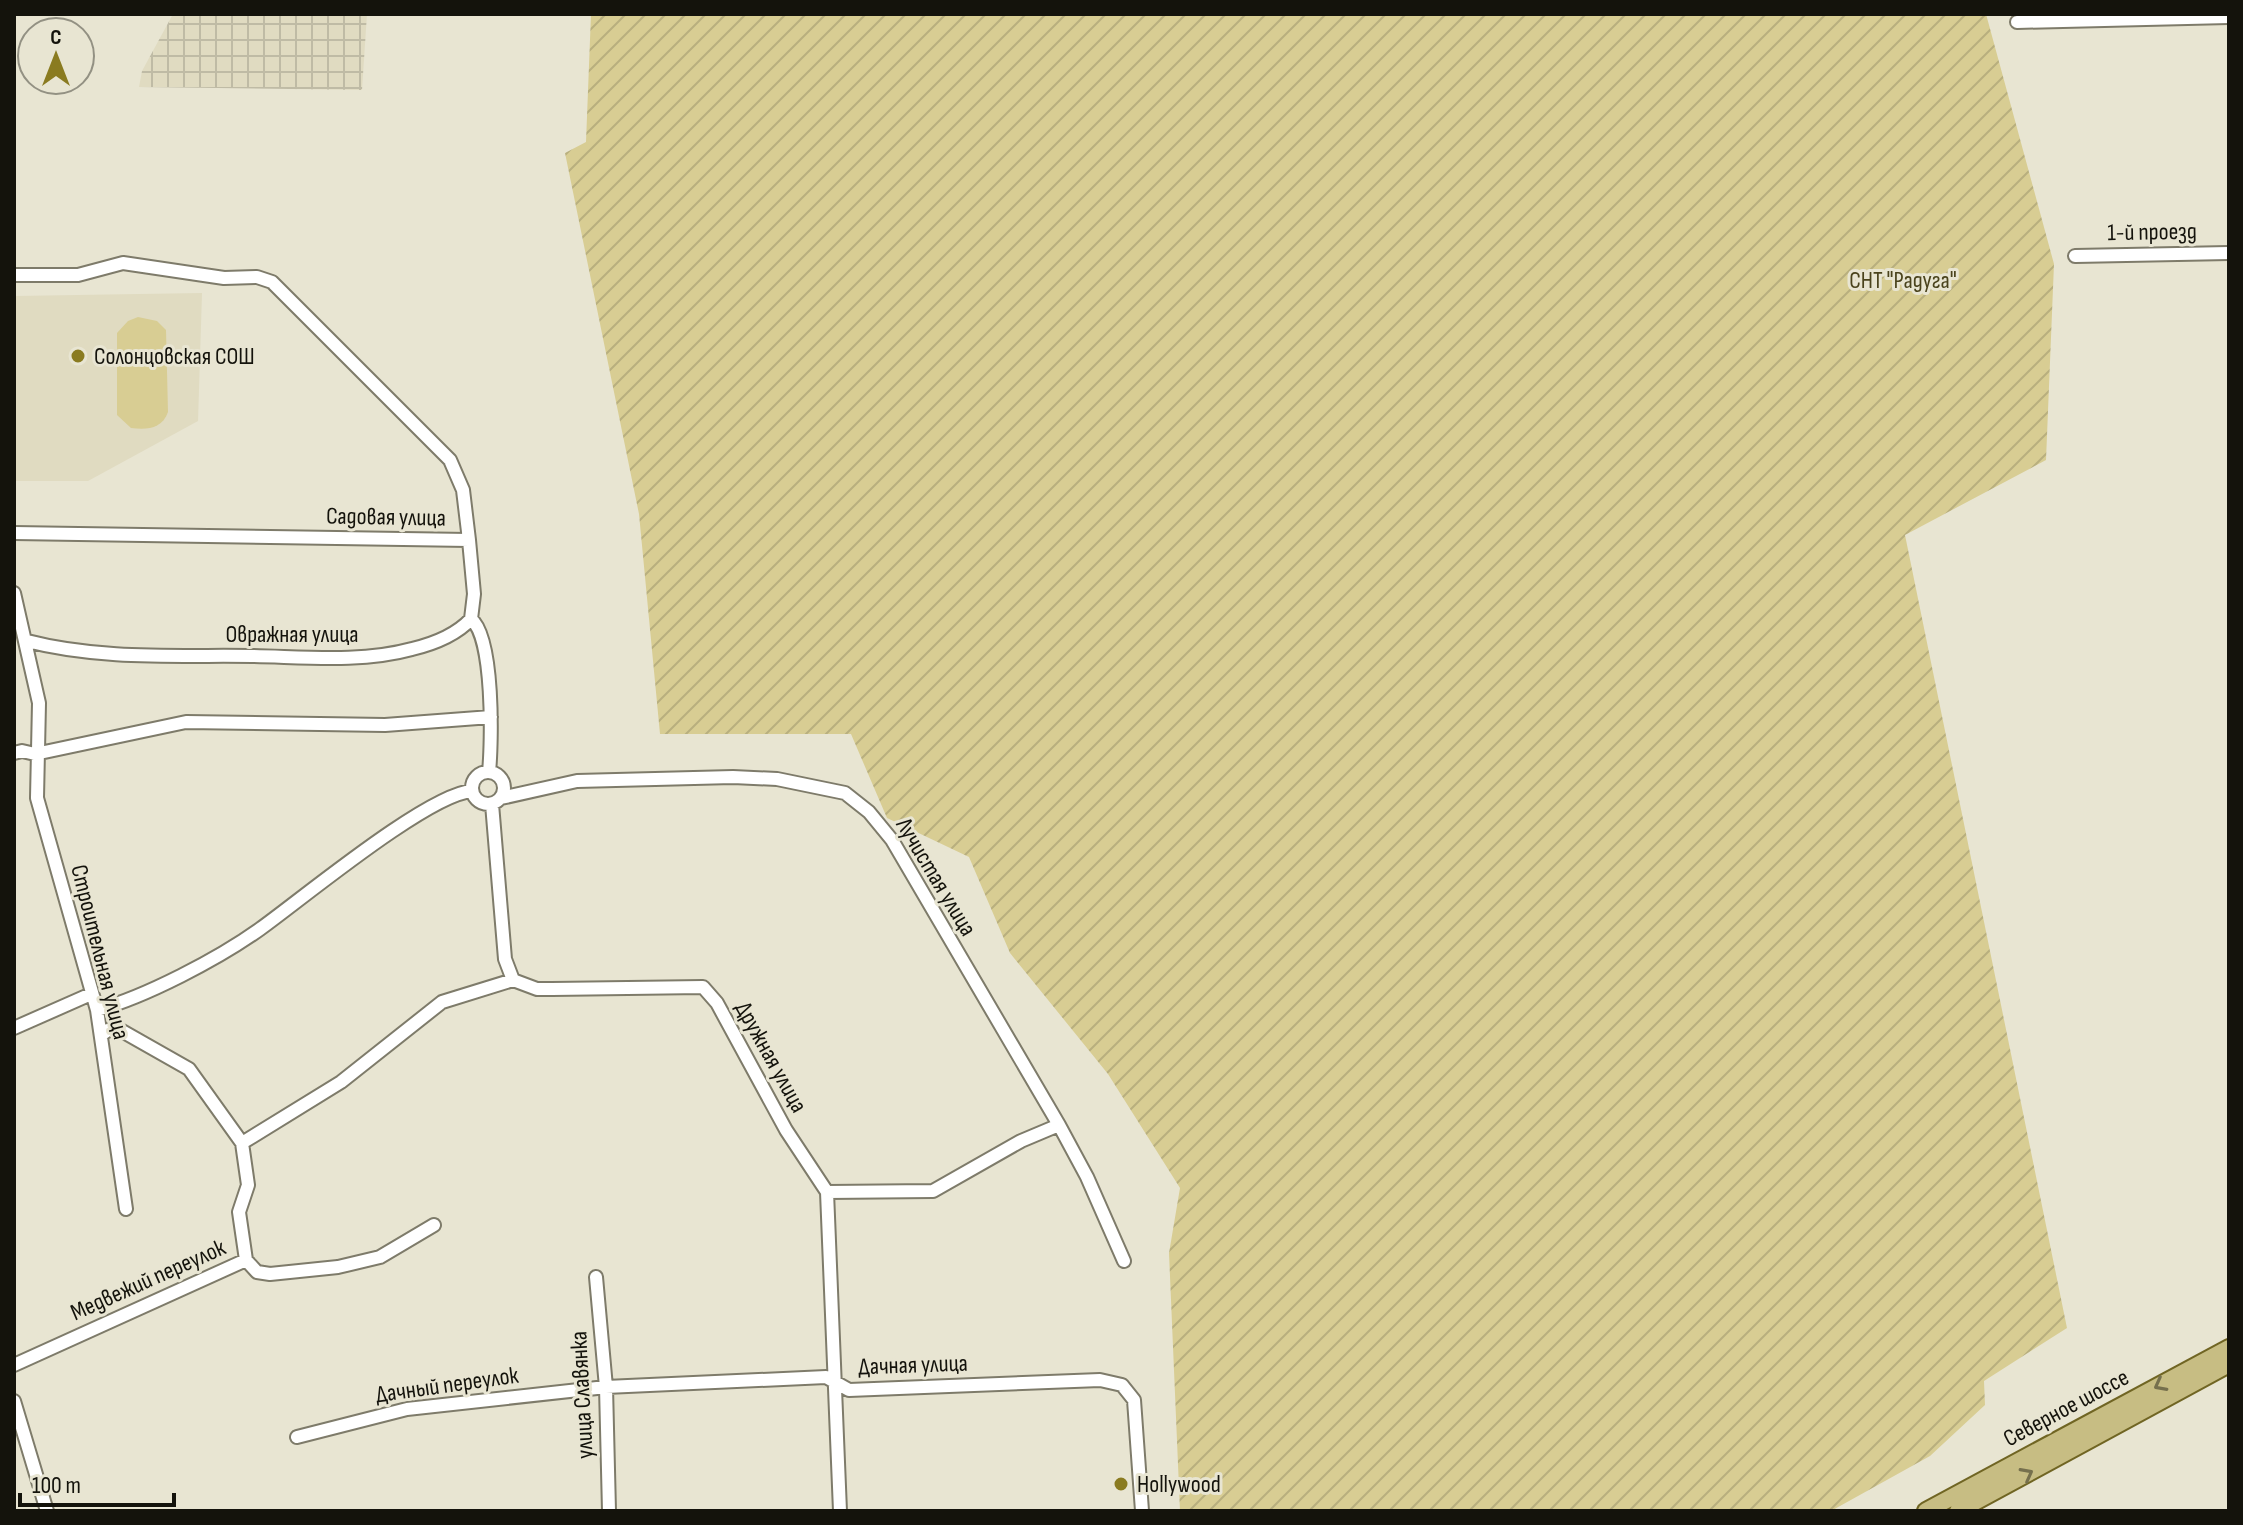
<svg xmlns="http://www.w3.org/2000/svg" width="2243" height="1525" font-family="'Sofia Sans Condensed',sans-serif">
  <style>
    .built { fill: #e0dbc1 }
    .industrial { fill: url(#industrial-grid) }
    .garden { fill: url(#garden-furrows) }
    .pitch { fill: #d8cd93 }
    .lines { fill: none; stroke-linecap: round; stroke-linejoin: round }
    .minor-casing { stroke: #7e7b6a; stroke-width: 16 }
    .major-casing { stroke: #706523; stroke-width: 20 }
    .minor { stroke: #fff; stroke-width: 12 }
    .major { stroke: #c7bd83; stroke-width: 16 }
    .oneway { stroke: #76704d }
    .poi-dot { fill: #8a7b20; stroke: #e8e5d2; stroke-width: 3 }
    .labels { text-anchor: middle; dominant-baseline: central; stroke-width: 6; stroke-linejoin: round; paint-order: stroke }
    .street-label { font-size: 24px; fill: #14130c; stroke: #e8e5d2 }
    .park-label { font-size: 24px; fill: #4a431c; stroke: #e8e5d2 }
    .poi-label { font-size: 24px; fill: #14130c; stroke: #e8e5d2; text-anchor: start }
  </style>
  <defs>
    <pattern id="industrial-grid" width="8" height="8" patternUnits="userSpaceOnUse" patternTransform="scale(2)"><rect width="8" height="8" fill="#e0dbc1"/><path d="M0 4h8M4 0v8" fill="none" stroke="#bfbba5"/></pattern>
    <pattern id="garden-furrows" width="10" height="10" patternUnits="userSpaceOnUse" patternTransform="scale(2)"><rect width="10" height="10" fill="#d8cd93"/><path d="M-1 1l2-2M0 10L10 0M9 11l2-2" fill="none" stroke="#b8af7e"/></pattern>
  </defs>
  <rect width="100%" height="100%" fill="#e8e5d2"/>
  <path class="built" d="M202,293l-4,128 -110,60h-74v-185z"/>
  <path class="industrial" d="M173,14h194l-5,76 -223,-3 3,-16z"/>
  <path class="garden" d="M591,14h1395l68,250 -8,196 -141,75 162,793 -83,53 1,24 -55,51 -99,55h-651l-11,-258 11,-65 -72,-114 -98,-121 -41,-96 -82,-39 -36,-84h-191l-21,-220 -74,-361 21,-11z"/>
  <path class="pitch" d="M138,317l19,4 9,9 2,82c-6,17 -21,18 -37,16l-14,-13v-82l11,-12z"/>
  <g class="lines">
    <g class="minor-casing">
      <path id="minor" d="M2017,22l212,-5
        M2075,256l154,-3
        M14,275h64l45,-12 101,15 33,-1 15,5 178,178 13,30 6,50 -455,-7
        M14,593l25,110 -2,95 60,212 29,199
        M471,619c23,18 21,123 18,153
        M27,641c73,19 150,14 226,15 52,1 108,7 159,-7 21,-5 44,-14 59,-30l3,-25 -5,-54
        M14,753l8,-2 13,3 151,-32 199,3 106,-8
        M472 788a16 16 0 1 1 32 0a16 16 0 1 1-32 0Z
        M501,798l76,-17 156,-4 44,2 68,14 24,19 23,28 167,285
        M492,804l13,155 8,21 24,9h15l151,-2 14,16 69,127 41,62 13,319
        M97,1010c48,-13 121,-51 163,-81 42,-30 168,-135 212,-138
        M14,1028l77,-34
        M101,1035l7,-5 14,1 67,38 53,74 6,42 -9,27 7,48
        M242,1143l99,-61 101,-80 71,-22
        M827,1192l106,-1 88,-50 38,-16 28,52 37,84
        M596,1277l10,110 3,124
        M14,1365l232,-105 11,12 13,2 68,-7 42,-10 54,-32
        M14,1401l33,110
        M297,1437l110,-28 199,-22 220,-10 23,13 251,-10 22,5 12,15 8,111"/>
    </g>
    <g class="major-casing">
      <path id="major" d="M1926,1511l303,-163
        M1958,1511l271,-147"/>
    </g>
    <use href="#minor" class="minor"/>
    <use href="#major" class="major"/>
  </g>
  <defs><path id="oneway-chevron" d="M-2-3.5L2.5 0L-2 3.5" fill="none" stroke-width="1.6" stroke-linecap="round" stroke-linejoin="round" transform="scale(2)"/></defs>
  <g class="oneway">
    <use href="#oneway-chevron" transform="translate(2160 1385) rotate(152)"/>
    <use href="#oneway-chevron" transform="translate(2027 1474) rotate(-28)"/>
  </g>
  <g class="poi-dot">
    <circle cx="78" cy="356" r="8"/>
    <circle cx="1121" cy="1484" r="8"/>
  </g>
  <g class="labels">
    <g class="street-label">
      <text transform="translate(2152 232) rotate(-1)">1-й проезд</text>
      <text transform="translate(386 517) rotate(1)">Садовая улица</text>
      <text x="292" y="634">Овражная улица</text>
      <text transform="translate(936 877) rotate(59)">Лучистая улица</text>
      <text transform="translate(100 952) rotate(76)">Строительная улица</text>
      <text transform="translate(771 1057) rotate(61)">Дружная улица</text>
      <text transform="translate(148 1280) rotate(-24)">Медвежий переулок</text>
      <text transform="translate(913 1365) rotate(-2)">Дачная улица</text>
      <text transform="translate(447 1385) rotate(-8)">Дачный переулок</text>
      <text transform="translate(582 1395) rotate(-93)">улица Славянка</text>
      <text transform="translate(2066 1408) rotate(-28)">Северное шоссе</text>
    </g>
    <g class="park-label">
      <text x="1903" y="280">СНТ "Радуга"</text>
    </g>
    <g class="poi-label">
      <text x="94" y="356">Солонцовская СОШ</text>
      <text x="1137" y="1484">Hollywood</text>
    </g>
  </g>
  <rect width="2243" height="1525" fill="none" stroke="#14130c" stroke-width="32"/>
  <g transform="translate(56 56)"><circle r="38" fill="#e8e5d2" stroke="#939183" stroke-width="2"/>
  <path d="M0-6L14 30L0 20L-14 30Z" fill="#8a7b20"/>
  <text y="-12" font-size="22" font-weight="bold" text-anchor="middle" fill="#14130c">С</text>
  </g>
  <path d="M20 1493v12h154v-12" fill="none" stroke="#14130c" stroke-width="4"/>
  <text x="32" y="1493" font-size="24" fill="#14130c" stroke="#e8e5d2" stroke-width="6" paint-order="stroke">100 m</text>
</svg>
